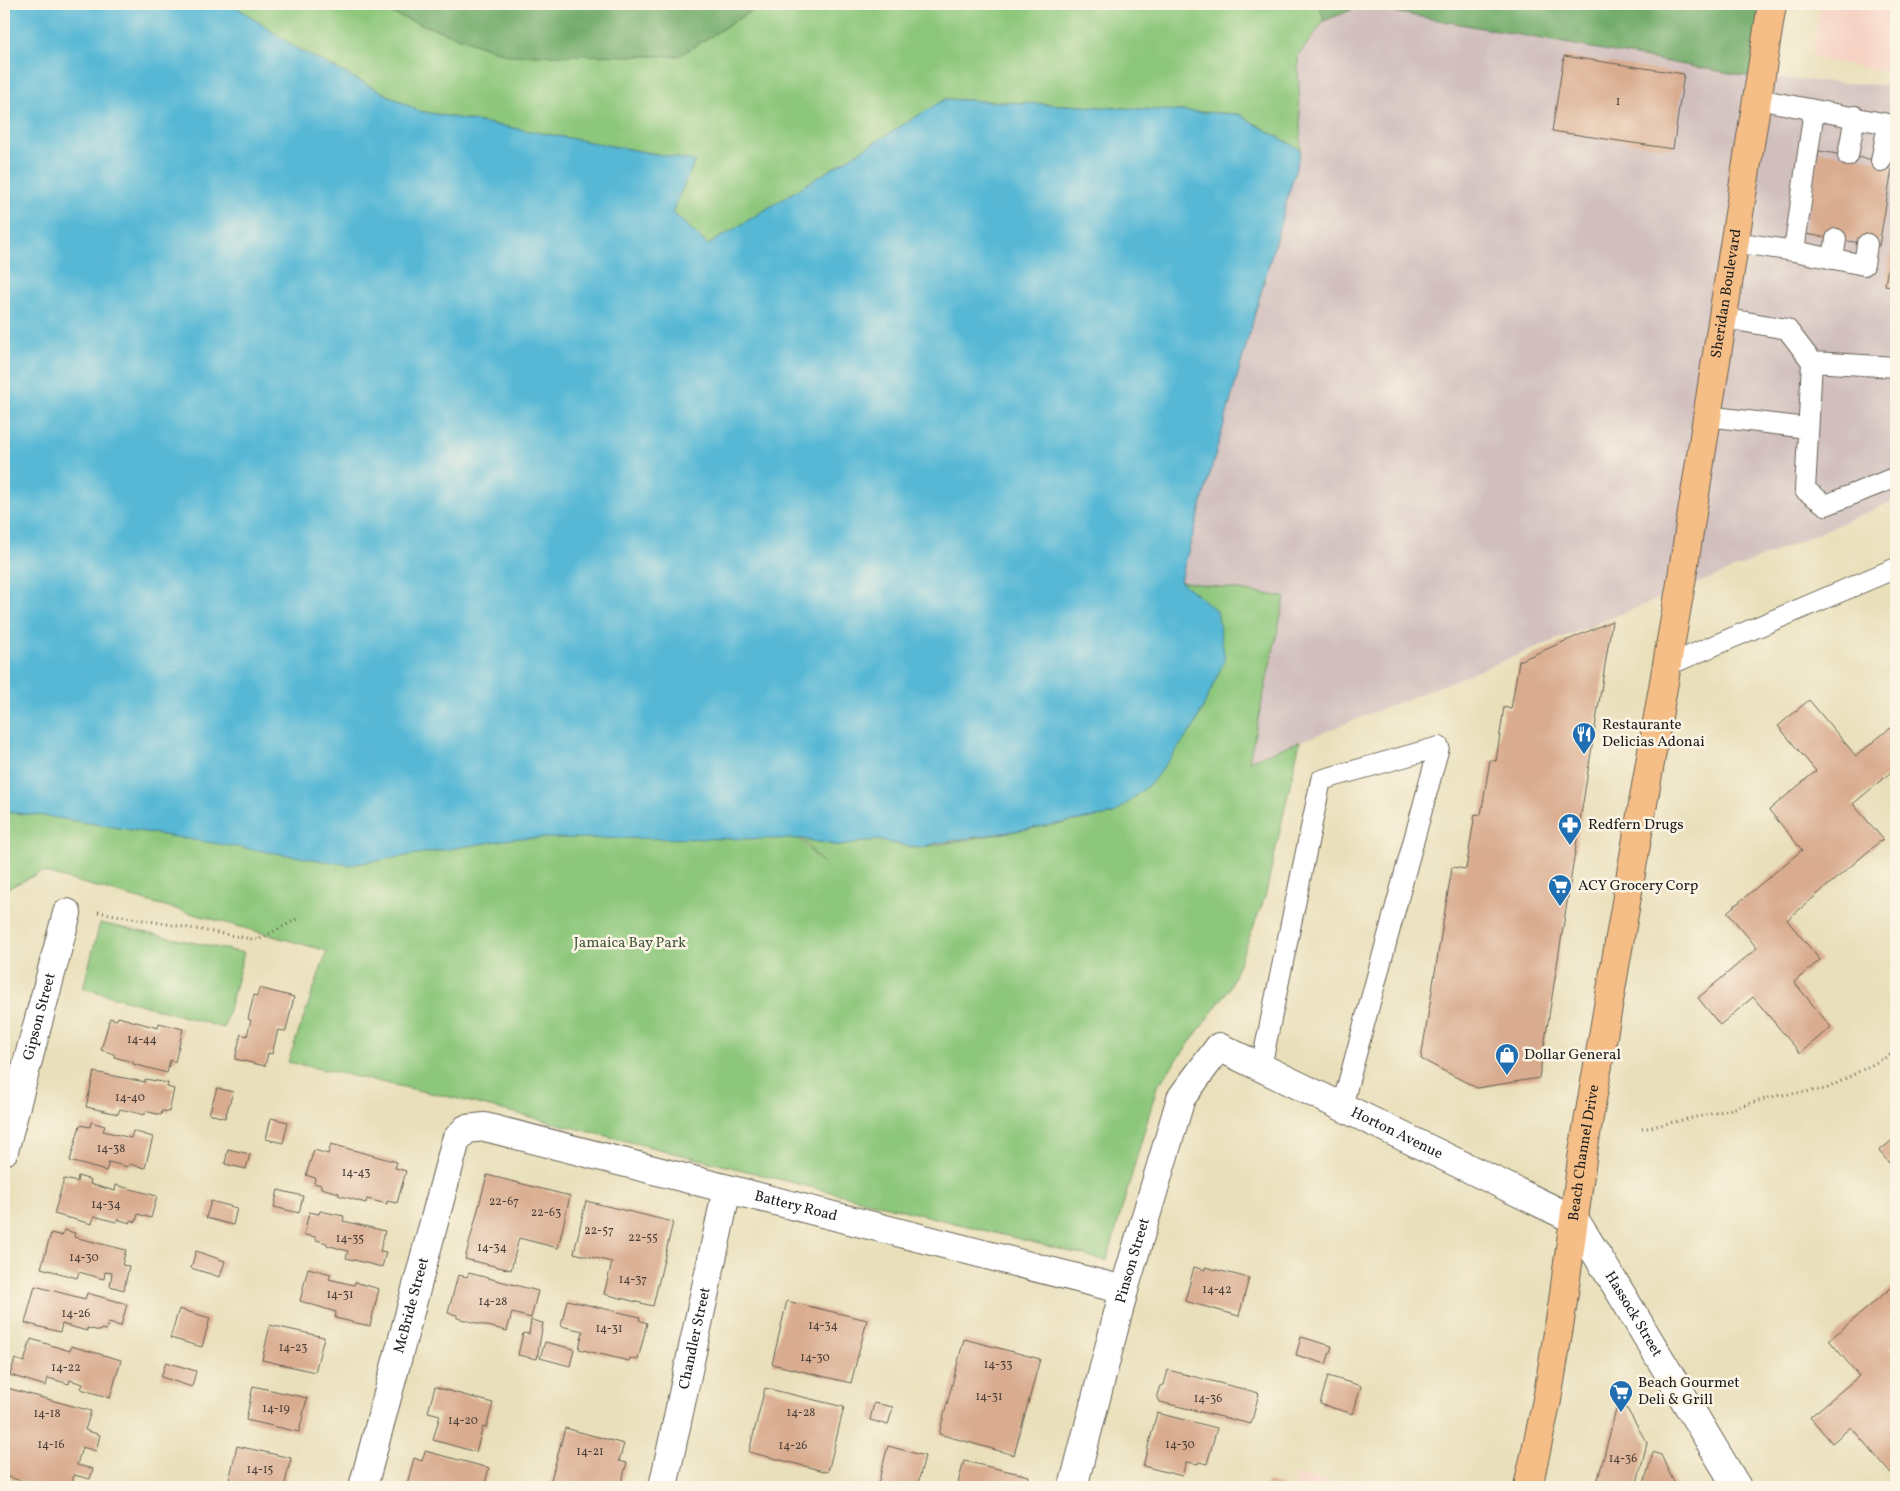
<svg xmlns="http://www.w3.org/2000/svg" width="1900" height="1491" font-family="Vollkorn,serif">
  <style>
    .built { fill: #f6d2c4 }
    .industrial { fill: #d1bfbe }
    .green { fill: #8dc77b; stroke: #54724c }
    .forest { fill: #72ac6b; stroke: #476444 }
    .water { fill: #57b8d5; stroke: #3a6a78 }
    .building { fill: #d9ac8f }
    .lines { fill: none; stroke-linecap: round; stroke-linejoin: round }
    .lane-casing { stroke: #646053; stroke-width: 22 }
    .street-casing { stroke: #646053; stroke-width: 30 }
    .primary-casing { stroke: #646053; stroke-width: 30 }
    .path { stroke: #646053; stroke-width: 3; stroke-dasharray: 1 4; stroke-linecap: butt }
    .lane { stroke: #fff; stroke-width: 20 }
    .street { stroke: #fff; stroke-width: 28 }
    .primary { stroke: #f6be87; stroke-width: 28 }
    .labels { text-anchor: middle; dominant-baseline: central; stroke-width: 5; stroke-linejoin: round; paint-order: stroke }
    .number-label { font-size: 12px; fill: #4b4039 }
    .street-label { font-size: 15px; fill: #1c1c1c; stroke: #fcf5e5 }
    .poi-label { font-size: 15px; fill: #1c1c1c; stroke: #fcf5e5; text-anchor: start }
    .park-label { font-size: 15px; fill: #44583d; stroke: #fcf5e5 }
  </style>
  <rect width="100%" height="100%" fill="#fcf5e5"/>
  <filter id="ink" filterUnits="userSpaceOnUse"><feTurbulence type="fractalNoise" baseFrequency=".02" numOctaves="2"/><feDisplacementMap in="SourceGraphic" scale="10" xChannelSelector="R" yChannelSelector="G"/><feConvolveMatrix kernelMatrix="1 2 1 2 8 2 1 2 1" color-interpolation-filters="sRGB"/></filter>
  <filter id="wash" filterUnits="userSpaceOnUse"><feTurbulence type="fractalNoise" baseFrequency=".0096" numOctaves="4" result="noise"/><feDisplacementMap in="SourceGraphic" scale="20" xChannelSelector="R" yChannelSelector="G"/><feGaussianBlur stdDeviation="1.12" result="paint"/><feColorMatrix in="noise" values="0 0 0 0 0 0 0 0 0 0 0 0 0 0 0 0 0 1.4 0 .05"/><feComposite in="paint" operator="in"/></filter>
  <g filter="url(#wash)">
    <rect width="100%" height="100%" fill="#e9dfba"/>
    <path class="built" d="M1820,4h76v70l-84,-17z
      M1297,1474l49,13h-52z"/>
    <path class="industrial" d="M1361,6l390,71 145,9v414l-152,65 -495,197 36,-164 -105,-17 121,-431 -3,-94 26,-35z"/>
    <path class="green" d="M232,4h133l143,51 171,1 83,-52h558l4,17 -26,35 3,94 -63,-36 -292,-15 -238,146 -36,-33 22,-51 -275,-50 -120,-61z
      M1179,581l106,16 -36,164 51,-20 -35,156 -36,92 -72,98 -50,174 -653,-163 -166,-36 39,-111 -285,-79 -38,18v-236l721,106 101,107 -24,-28 38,7 35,-6 44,8 195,-34 103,-203z
      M100,923l144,30 -20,75 -141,-40z"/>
    <path class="forest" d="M365,4h397l-83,52 -171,-1z
      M1320,4h443l-12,73 -390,-71 -37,15z"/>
    <path class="water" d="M4,4h228l67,46 120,61 276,50 -23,51 36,33 237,-146 293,15 63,36 -121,431 37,30 8,48 -31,68 -42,55 -38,32 -81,14 -95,15 -19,5 -44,-8 -35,6 -38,-7 -285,-1 -168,27 -304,-49 -41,-4z"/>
    <g id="blocks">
      <path class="building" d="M1564,56l120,18 -11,75 -121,-18z
        M1819,151l74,12 -14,83 -74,-12z
        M1895,222h1v65l-11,-2z
        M1612,621l-73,457 -62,10 -56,-29 31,-192 14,2 9,-55 6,1 9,-55 6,1 8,-54 7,2 8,-48z
        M1809,700l47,56 34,-28 6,7v33l-43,36 30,35 -96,81 33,40 -26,22 37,45 -31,26 -47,-56 -33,28 -22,-27 59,-50 -30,-36 75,-62 -33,-40 47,-39 -38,-45z
        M259,988l35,9 -8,34 -8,-1 -6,24 -4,-1 -3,13 -30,-7 6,-25 6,2 4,-16 -3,-1 6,-24 3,1z
        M118,1017l40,11 1,-5 24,6 -8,33 -5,-2 -3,13 -34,-9v-2l-19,-5v-3l-13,-4 9,-32 7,2z
        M94,1072l51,10v-3l23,4 -1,4 7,2 -5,23 -7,-1 -1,4 -16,-4v4l-25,-6 -2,5 -32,-7z
        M217,1088l16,4 -8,26 -16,-4z
        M271,1118l17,4 -5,21 -17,-4z
        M91,1122l14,4 -2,5 28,7 2,-7 20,6 -8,31 -16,-4 -1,3 -19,-5 -3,9 -36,-10 10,-36 10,2z
        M1896,1137v34l-17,-20z
        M331,1144l66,18 -2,6 11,3 -9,32 -10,-2v3l-20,-5 -1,4 -28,-8 1,-2 -18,-5v-3l-7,-2 1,-5 -9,-3 8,-25 14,4z
        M228,1149l22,5 -4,15 -21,-5z
        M487,1175l83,21 -12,52 -39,-10 -8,32 -46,-11z
        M78,1176l13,4 -1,4 25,7 1,-6 41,11 -6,22 -13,-4 -2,8 -5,-2 -1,3 -13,-4 -1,3 -22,-6 -2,8 -38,-10 10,-35 13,3z
        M278,1190l25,6 -4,17 -25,-6z
        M211,1201l26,7 -4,17 -27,-7z
        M586,1201l87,21 -20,84 -49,-12 8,-32 -38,-9z
        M320,1211l24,5 -1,5 42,10 -5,20 6,1 -4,15 -36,-9 2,-7 -21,-6v-2l-11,-3v-3l-12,-2 5,-23 10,2z
        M64,1230l11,3 -1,4 52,13 -4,15 7,1 -5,24 -14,-4 2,-13 -7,-1 -1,7 -25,-7 -2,6 -36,-10 10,-35 11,3z
        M196,1251l29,10 -5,16 -29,-9z
        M1194,1267l11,3v-3l44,11 -10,38 -54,-15z
        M308,1268l23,6 -2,5 25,6 1,-3 24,7 -9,37 -35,-8 1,-6 -36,-11z
        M469,1273l69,18 -7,27 -19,-5 -5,18 -50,-13v-3l-9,-2 10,-38 9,2z
        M1896,1284v58l-6,5 6,8v125l-45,-53 -19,16 -22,-26 49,-41 -30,-36z
        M35,1286l50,13 2,-6 40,11 -6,22 -13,-3 -2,7 -5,-1 -1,2 -13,-3v3l-25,-7 -2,8 -35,-9z
        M567,1300l73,17 -1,3 8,3 -9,37 -8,-2 -1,3 -50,-12 4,-18 -22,-5z
        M787,1301l80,19 -16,63 -79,-19z
        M179,1309l31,9 -8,29 -32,-9z
        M531,1320l12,3 -6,36 -19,-4 5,-22 6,1z
        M270,1325l54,12 -9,35 -53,-12z
        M1301,1337l31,9 -6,18 -30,-9z
        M31,1339l39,12 1,-5 50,14 -11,38 -29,-9 2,-5 -13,-4 -1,4 -21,-6 -2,8 -36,-11 5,-16 9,3z
        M964,1339l76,20 -26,96 -75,-21z
        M545,1342l29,7 -4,17 -30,-8z
        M166,1362l30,9 -4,16 -31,-10z
        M1168,1370l91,23 -8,31 -91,-22 -3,-7 3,-9 4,-1z
        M1328,1376l33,10 -8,28 -33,-10z
        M253,1386l54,12 -8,34 -53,-12z
        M435,1387l58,16 -7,25 -3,-1 -7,25 -43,-12 7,-25 -12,-3z
        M7,1388l84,23 -6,19 15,5 -4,16 -14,-4 -5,18 16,4 -3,10 -16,-4 -3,12h-28l-39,-11v-75z
        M765,1388l79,19 -16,65 -79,-20z
        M874,1403l19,4 -5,18 -18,-5z
        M1617,1406l10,3 20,34 -11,44h-40z
        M1157,1413l60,15 -10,36 -8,-2 -1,2 -12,-2 -4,14 -39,-10z
        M565,1428l59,16 -5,17 8,2 -7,24h-71z
        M237,1446l54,12 -7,29h-26l-29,-6z
        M888,1446l37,10 -8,31h-40z
        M425,1451l64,17 -5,19h-63l-14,-3 7,-26 8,3z
        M1653,1452l8,3 15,32h-33z
        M964,1461l65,15 -3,11h-69z
        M1267,1482l17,4v1h-19z"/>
    </g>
  </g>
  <g filter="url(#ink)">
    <use href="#blocks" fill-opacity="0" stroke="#646053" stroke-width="1"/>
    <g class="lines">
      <g class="lane-casing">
        <path id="lane" d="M1757,99l131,25 -7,37
          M1848,156l7,-40
          M1735,242l59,9 70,14 3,-21
          M1794,251l20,-141
          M1833,259l3,-20
          M1723,318l64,11 25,33
          M1896,367l-84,-5 -7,128 21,15 70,-28
          M1707,416l100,12
          M1666,666l230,-98
          M1261,1067l60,-287 118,-33 -97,359"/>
      </g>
      <g class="street-casing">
        <g id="street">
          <path id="s1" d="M4,1151l63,-238"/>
          <path id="s2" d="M363,1487l93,-347 10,-11 19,-2 639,163"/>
          <path id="s3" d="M663,1487l64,-298"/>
          <path id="s4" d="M1073,1487l51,-197 57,-192 38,-51 356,173 42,67 120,200"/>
        </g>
      </g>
      <g class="primary-casing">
        <g id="primary">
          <path id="s5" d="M1528,1487l19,-87 15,-92 21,-156 98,-569 91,-579"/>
        </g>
      </g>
      <path class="path" d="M98,912l160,28 39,-21
        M1642,1129l86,-19 47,-14 51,-7 70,-37"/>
      <use href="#lane" class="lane"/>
      <use href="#street" class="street"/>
      <use href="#primary" class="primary"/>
    </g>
  </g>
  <defs>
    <g id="restaurant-pin" transform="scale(1.25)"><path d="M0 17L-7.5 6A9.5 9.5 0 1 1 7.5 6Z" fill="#1f6fb2" stroke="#fcf5e5"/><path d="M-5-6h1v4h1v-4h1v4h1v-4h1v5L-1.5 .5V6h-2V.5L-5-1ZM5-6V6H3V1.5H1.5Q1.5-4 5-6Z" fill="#fff"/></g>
    <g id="pharmacy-pin" transform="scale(1.25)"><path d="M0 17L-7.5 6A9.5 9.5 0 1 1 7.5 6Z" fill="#1f6fb2" stroke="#fcf5e5"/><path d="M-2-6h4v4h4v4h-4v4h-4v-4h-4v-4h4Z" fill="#fff"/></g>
    <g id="supermarket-pin" transform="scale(1.25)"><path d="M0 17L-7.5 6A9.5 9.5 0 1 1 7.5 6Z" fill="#1f6fb2" stroke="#fcf5e5"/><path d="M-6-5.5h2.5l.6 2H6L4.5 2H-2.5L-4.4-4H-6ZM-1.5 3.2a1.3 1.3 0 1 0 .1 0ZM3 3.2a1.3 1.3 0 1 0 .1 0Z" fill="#fff"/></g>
    <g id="shop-pin" transform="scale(1.25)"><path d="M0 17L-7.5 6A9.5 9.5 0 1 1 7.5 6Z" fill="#1f6fb2" stroke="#fcf5e5"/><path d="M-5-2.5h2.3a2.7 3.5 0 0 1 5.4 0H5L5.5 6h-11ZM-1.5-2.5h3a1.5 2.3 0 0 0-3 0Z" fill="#fff"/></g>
  </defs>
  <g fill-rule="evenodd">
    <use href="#restaurant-pin" x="1584" y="734"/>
    <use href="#pharmacy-pin" x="1570" y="825"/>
    <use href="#supermarket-pin" x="1560" y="886"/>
    <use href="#shop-pin" x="1507" y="1055"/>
    <use href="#supermarket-pin" x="1621" y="1392"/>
  </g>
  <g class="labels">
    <g class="number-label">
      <text x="1618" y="102">1</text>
      <text x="142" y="1040">14-44</text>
      <text x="130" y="1098">14-40</text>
      <text x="111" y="1149">14-38</text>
      <text x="356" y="1173">14-43</text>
      <text x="504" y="1202">22-67</text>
      <text x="106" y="1205">14-34</text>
      <text x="546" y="1213">22-63</text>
      <text x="599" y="1231">22-57</text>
      <text x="643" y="1238">22-55</text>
      <text x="350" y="1239">14-35</text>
      <text x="492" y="1248">14-34</text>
      <text x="84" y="1258">14-30</text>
      <text x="633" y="1280">14-37</text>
      <text x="1217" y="1290">14-42</text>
      <text x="340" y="1295">14-31</text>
      <text x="493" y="1302">14-28</text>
      <text x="76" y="1314">14-26</text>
      <text x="823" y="1326">14-34</text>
      <text x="609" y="1329">14-31</text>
      <text x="293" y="1348">14-23</text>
      <text x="815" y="1358">14-30</text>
      <text x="998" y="1365">14-33</text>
      <text x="66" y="1368">14-22</text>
      <text x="989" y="1397">14-31</text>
      <text x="1208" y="1399">14-36</text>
      <text x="276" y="1409">14-19</text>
      <text x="801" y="1413">14-28</text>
      <text x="47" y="1414">14-18</text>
      <text x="463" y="1421">14-20</text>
      <text x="51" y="1445">14-16</text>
      <text x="1180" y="1445">14-30</text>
      <text x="793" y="1446">14-26</text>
      <text x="590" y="1452">14-21</text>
      <text x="1623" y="1459">14-36</text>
      <text x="260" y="1470">14-15</text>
    </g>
    <g class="street-label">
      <text stroke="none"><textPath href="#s5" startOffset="1210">Sheridan Boulevard</textPath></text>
      <text stroke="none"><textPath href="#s1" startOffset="139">Gipson Street</textPath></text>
      <text stroke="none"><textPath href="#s4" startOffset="665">Horton Avenue</textPath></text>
      <text stroke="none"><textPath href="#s5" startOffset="339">Beach Channel Drive</textPath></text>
      <text stroke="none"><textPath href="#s2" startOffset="714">Battery Road</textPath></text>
      <text stroke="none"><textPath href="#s4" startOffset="234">Pinson Street</textPath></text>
      <text stroke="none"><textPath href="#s2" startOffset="188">McBride Street</textPath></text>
      <text stroke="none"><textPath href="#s4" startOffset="974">Hassock Street</textPath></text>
      <text stroke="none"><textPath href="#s3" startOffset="152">Chandler Street</textPath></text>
    </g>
    <g class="poi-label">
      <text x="1602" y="725">Restaurante<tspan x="1602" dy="17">Delicias Adonai</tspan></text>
      <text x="1588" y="825">Redfern Drugs</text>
      <text x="1578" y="886">ACY Grocery Corp</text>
      <text x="1524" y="1055">Dollar General</text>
      <text x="1638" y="1383">Beach Gourmet<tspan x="1638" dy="17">Deli &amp; Grill</tspan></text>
    </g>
    <g class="park-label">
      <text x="630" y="943">Jamaica Bay Park</text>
    </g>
  </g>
  <rect width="1900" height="1491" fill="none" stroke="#fcf5e5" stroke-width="20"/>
</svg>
